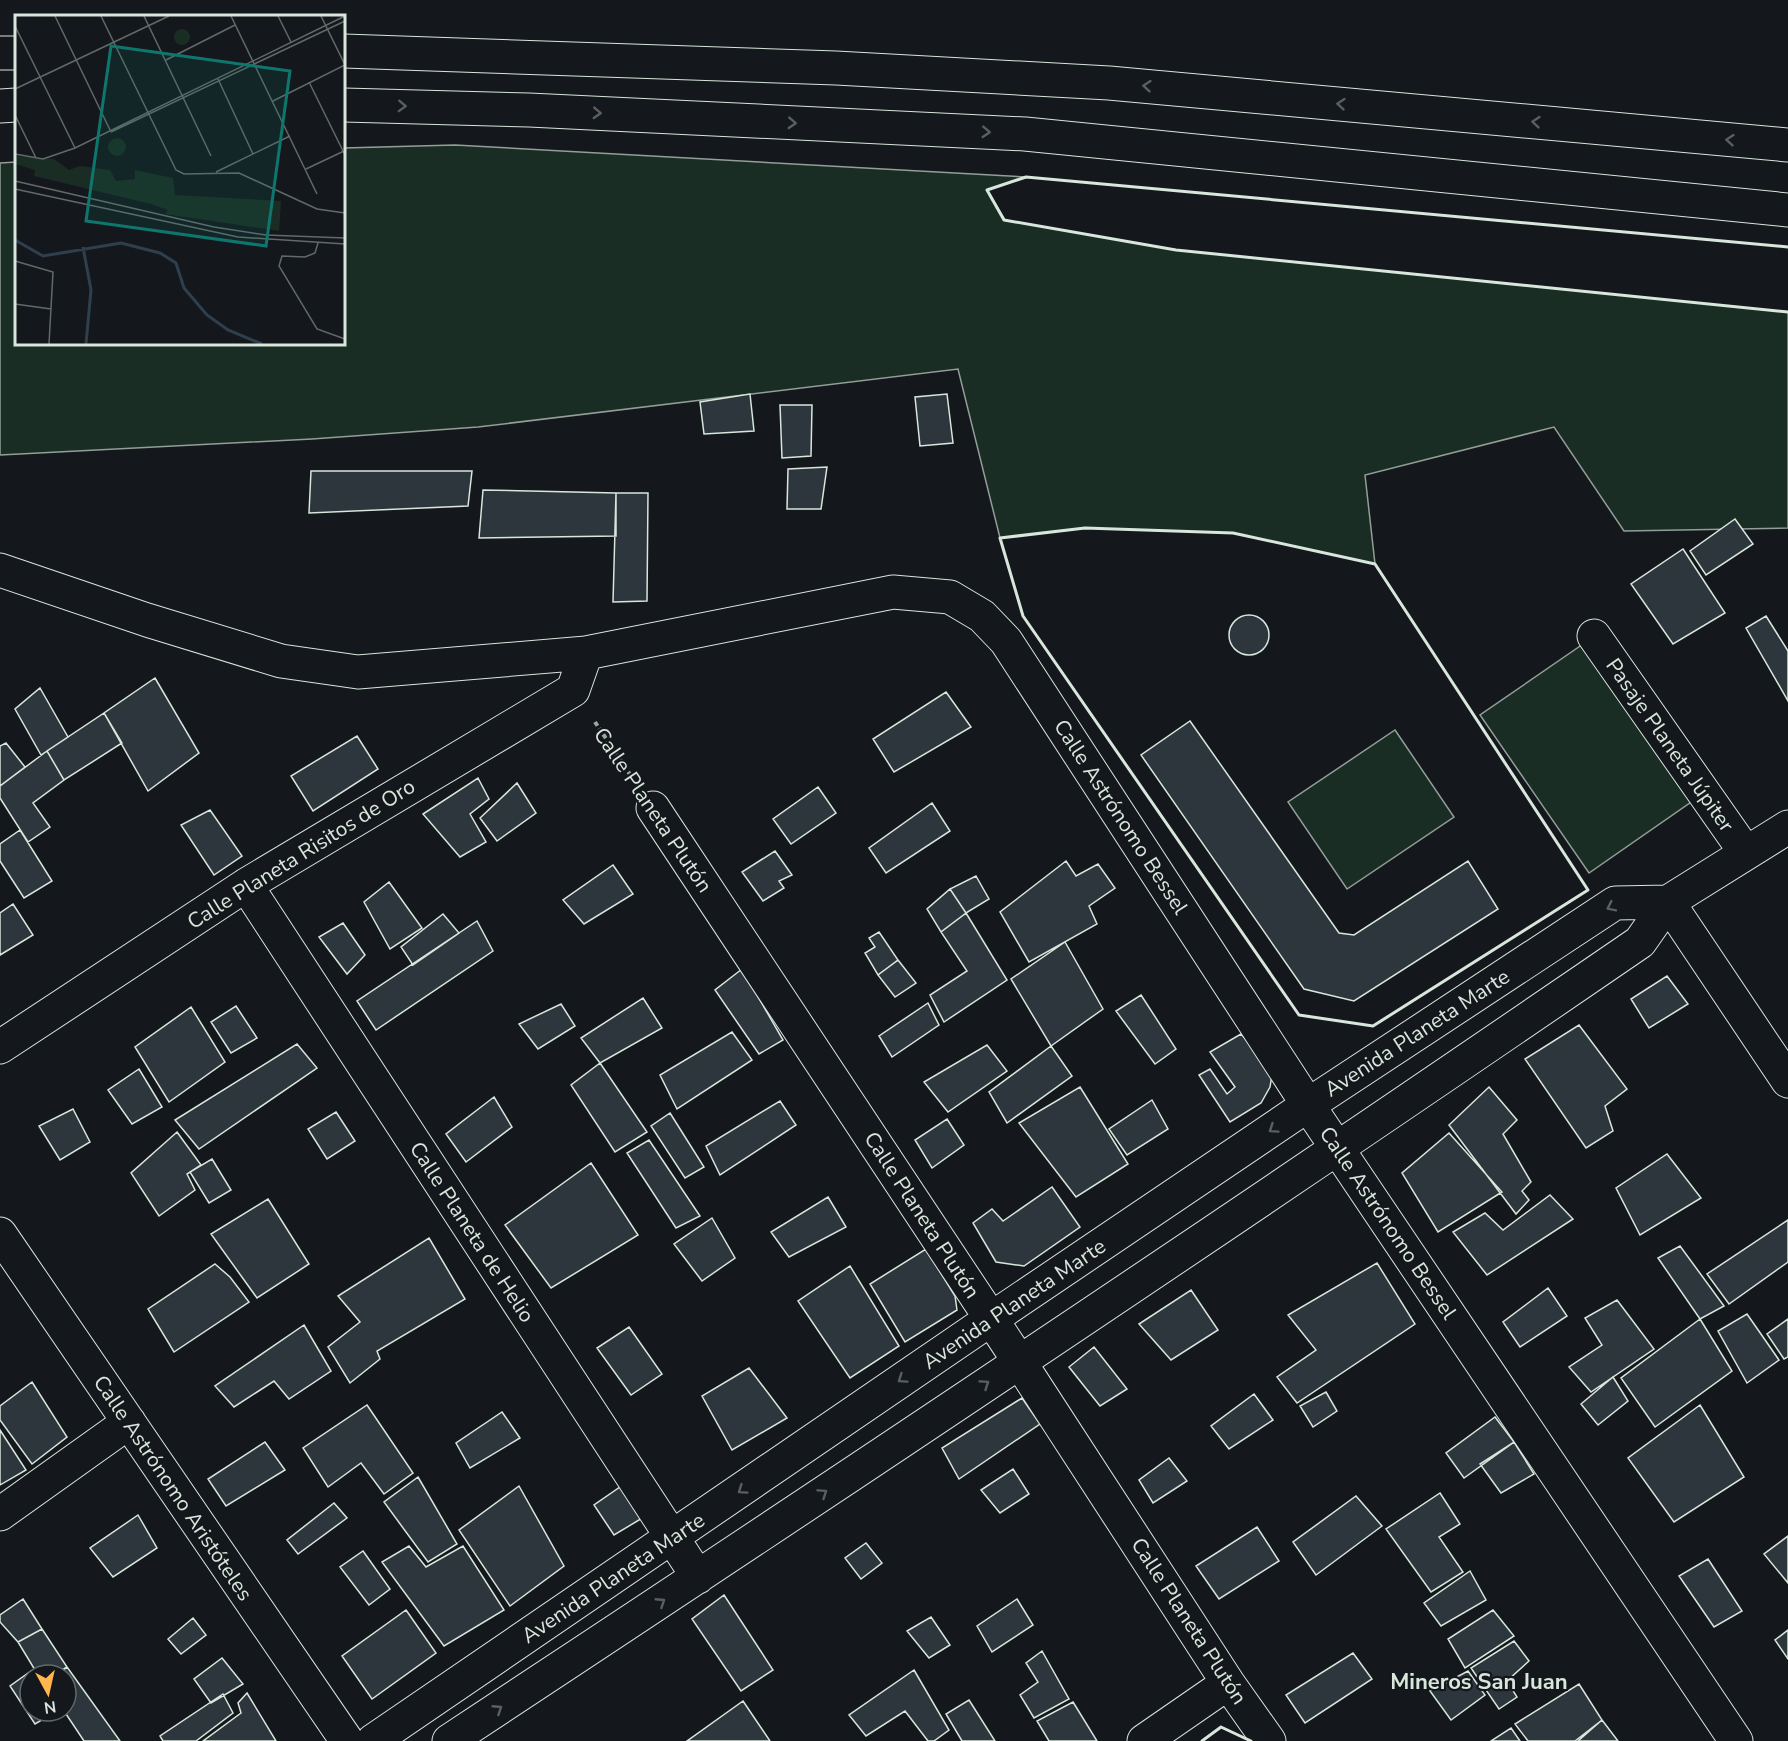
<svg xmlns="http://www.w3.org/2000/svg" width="1788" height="1741" font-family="'Nunito Sans',sans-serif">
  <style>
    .green { fill: #1a2d24; stroke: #939e99; stroke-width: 1.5 }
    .building { fill: #2c363c; stroke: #d8e6dc; stroke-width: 1.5 }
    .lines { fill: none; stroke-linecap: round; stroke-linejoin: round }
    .minor-casing { stroke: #d8e6dc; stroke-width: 35 }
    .highway-casing { stroke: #d8e6dc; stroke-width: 35 }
    .path { stroke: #9da8a2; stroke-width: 4; stroke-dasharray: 4.5 3; stroke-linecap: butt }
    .minor { stroke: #14181c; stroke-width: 33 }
    .highway { stroke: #14181c; stroke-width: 33 }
    .wall { stroke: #d8e6dc; stroke-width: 3 }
    .oneway { stroke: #59605f }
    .labels { text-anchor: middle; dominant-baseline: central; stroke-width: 4.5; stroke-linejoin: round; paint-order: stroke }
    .street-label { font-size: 21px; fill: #d8e6dc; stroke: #14181c }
    .neighbourhood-label { font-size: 22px; font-weight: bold; fill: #d8e6dc; stroke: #14181c }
    .inset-river { fill: none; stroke: #2f3f4d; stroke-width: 3 }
    .inset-road { fill: none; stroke: #626a69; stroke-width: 1.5 }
    .view { fill: #0f766e; fill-opacity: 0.15; stroke: #0f766e; stroke-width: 3 }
    .inset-edge { fill: none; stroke: #d8e6dc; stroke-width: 3 }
  </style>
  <rect width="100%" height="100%" fill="#14181c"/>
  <path class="green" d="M455,145l571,32 -39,13 18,30 171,30 612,62v216l-164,3 -70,-104 -189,48 10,89 -142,-31 -148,-5 -85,10 -42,-169 -480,58 -166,12 -312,16v-292l16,-1v182h328v-196z
    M1586,642l108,158 -105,73 -109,-158z
    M1395,730l59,87 -107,72 -59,-87z"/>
  <path class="building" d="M750,394l4,37 -50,3 -4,-32z
    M947,394l6,49 -33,3 -5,-49z
    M780,405h32l-1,51 -29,2z
    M827,467l-6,42h-34l1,-40z
    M311,471h161l-4,35 -159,7z
    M483,490l133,3v43l-137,2z
    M616,493h32l-1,108 -34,1z
    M1735,519l18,25 -47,31 -16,-24z
    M1683,549l42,64 -52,31 -42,-60z
    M1229 635a20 20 0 1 1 40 0a20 20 0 1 1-40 0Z
    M1766,616l22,35v50l-42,-73z
    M155,678l44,75 -51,38 -44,-78z
    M40,688l28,49 -27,18 -26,-46z
    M946,692l25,35 -77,45 -21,-33z
    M104,713l18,30 -58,37 -17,-29z
    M1190,721l149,212 15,2 114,-74 30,48 -144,92 -50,-12 -163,-234z
    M357,736l21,33 -65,42 -22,-35z
    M6,743l19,24 -25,19v-40z
    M47,751l17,29 -31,23 17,24 -22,15 -28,-44v-12z
    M478,778l11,21 -19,15 16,28 -26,15 -37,-43z
    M517,783l19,30 -39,28 -17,-23z
    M818,787l18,26 -45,31 -18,-25z
    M932,803l18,28 -64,42 -17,-25z
    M210,810l32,46 -28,19 -33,-50z
    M20,830l32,51 -28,17 -24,-37v-17z
    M775,851l17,24 -13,6 5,7 -21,13 -21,-29z
    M1066,861l10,15 22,-12 17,24 -26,18 8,18 -68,38 -29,-50z
    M613,865l20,29 -49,30 -21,-24z
    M976,876l13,23 -23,14 -16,-24z
    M389,882l33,46 -32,21 -26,-47z
    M950,889l16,24 -25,19 -14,-23z
    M13,904l20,31 -33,20v-42z
    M966,913l41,67 -63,42 -14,-27 37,-24 -26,-39z
    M443,914l16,19 -46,32 -12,-18z
    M477,921l16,30 -117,79 -19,-29z
    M343,923l22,32 -18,19 -28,-37z
    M879,932l19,28 -20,15 -13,-22 10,-6 -6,-9z
    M1065,942l38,67 -52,37 -40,-67z
    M898,960l18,23 -21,14 -17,-22z
    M742,969l41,71 -24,14 -44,-64z
    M1667,976l21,28 -39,24 -18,-29z
    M1141,995l35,54 -21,15 -39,-53z
    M643,998l19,30 -62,35 -19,-25z
    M928,1003l11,22 -47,32 -13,-21z
    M561,1004l14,22 -37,23 -19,-25z
    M236,1006l21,32 -26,15 -20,-31z
    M191,1007l34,55 -56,40 -34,-55z
    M1579,1025l48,64 -22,17 8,25 -27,17 -61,-89z
    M732,1032l20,28 -75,49 -17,-34z
    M1241,1034l32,35 -3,18 -9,16 -31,19 -31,-47 11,-6 17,25 8,-7 -25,-35z
    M297,1044l20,24 -118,81 -24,-29z
    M987,1045l20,26 -59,41 -24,-30z
    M1051,1046l21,30 -65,47 -18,-31z
    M600,1063l47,69 -32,20 -44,-67z
    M139,1069l23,38 -30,17 -24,-34z
    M1080,1087l48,77 -52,33 -57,-74z
    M1489,1087l28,33 -14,14 28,48 -9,9 7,9 -13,14 -67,-89z
    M494,1097l18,30 -46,35 -20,-28z
    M1152,1100l16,29 -41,26 -18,-26z
    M780,1101l16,24 -76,50 -14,-29z
    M73,1109l17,33 -30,18 -21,-34z
    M336,1112l19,29 -28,18 -19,-30z
    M670,1113l34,54 -19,11 -34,-52z
    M947,1119l17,26 -32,23 -17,-28z
    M177,1132l24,33 -14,9 8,16 -36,26 -28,-43z
    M1449,1133l53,59 -64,40 -36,-59z
    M649,1140l51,76 -24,12 -49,-75z
    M1667,1154l34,44 -61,37 -24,-47z
    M212,1159l19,31 -22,13 -19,-31z
    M591,1163l47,72 -87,53 -46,-63z
    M1052,1187l28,40 -56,39 -28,-4 -23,-39 19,-14 11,12z
    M1550,1195l23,24 -86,56 -34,-43 32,-19 18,17z
    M828,1197l18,30 -57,30 -18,-25z
    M268,1199l41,65 -52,34 -46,-64z
    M712,1218l23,40 -33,23 -28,-37z
    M1788,1220v42l-59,42 -22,-30z
    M429,1238l36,61 -88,52 3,8 -30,24 -22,-36 32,-25 -22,-26z
    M1680,1246l44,60 -24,13 -42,-61z
    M926,1249l29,47 2,14 -52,32 -35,-58z
    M1377,1263l38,61 -118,79 -20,-26 39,-27 -28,-35z
    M215,1264l15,13 19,25 -75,50 -26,-43z
    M850,1266l49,80 -49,32 -52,-77z
    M1548,1288l19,28 -47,31 -17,-25z
    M1191,1290l27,40 -47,30 -32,-36z
    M1617,1300l37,49 -63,43 -22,-25 33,-22 -17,-27z
    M1747,1314l32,46 -32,23 -29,-52z
    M1700,1319l32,52 -77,56 -34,-49z
    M1788,1319v38l-4,2 -17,-25z
    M304,1325l27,46 -42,28 -15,-18 -40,26 -19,-21z
    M629,1327l33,47 -31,21 -34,-47z
    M1094,1347l33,42 -27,17 -31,-39z
    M749,1368l38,50 -55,32 -30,-54z
    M1613,1377l15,24 -30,24 -17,-21z
    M32,1382l35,55 -35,27 -32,-44v-14z
    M1326,1392l11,19 -24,16 -13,-21z
    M1254,1394l19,26 -44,29 -18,-23z
    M1022,1398l18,26 -81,55 -17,-31z
    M367,1405l46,68 -29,21 -23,-31 -33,24 -25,-39z
    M1700,1405l44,72 -70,45 -46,-64z
    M502,1412l18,26 -50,30 -14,-25z
    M1495,1417l19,25 -50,36 -18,-25z
    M0,1430l26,40 -26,15z
    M265,1442l20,28 -59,36 -18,-27z
    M1514,1442l20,32 -33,19 -21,-29z
    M1169,1458l18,23 -34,22 -14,-23z
    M1013,1469l16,25 -29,19 -19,-23z
    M418,1477l39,67 -29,18 -44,-60z
    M519,1486l45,80 -54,40 -51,-76z
    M620,1487l24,30 -30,18 -20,-30z
    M1440,1493l20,31 -21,13 24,35 -32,20 -45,-63z
    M1356,1496l26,30 -66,49 -23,-33z
    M334,1503l13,15 -49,36 -11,-14z
    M138,1515l19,33 -44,29 -23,-29z
    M1257,1527l22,34 -60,38 -23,-33z
    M1788,1536v47l-24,-29z
    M866,1543l16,20 -21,16 -16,-21z
    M409,1546l17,21 37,-21 41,64 -60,36 -62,-84z
    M363,1551l27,38 -21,16 -29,-38z
    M1708,1559l34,52 -28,16 -35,-51z
    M1470,1571l16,29 -45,26 -17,-23z
    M724,1595l49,75 -32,21 -49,-72z
    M23,1599l19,30 -24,13 -18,-20v-7z
    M1017,1599l16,26 -41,27 -15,-26z
    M406,1610l30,43 -64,46 -30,-43z
    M1493,1610l21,26 -49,32 -17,-29z
    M931,1617l19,28 -21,13 -22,-27z
    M193,1618l13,17 -25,19 -13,-15z
    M42,1629l25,38 -13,8h-16l-20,-33z
    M1788,1630v29l-13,-19z
    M1514,1641l15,20 -22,20 10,16 -18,12 -28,-41z
    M1042,1651l27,48 -35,19 -14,-23 18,-13 -12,-19z
    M1353,1653l19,26 -67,44 -19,-28z
    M222,1658l21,26 -32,19 -17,-24z
    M67,1667l53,74h-36l-20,-30h2v-36h-8z
    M914,1670l35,60 -15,11h-6l-23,-30 -39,25 -17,-21z
    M31,1671l3,4h-4v36h27l-22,13 -25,-38z
    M1468,1671l17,24 -34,25 -21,-29z
    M1579,1684l23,36 -27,21h-47l-13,-17z
    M247,1693l29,48h-73l38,-28 -3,-10z
    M223,1694l10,19 -37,28h-33l-3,-5z
    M969,1700l26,41h-33l-16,-27z
    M743,1701l27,40h-83z
    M1073,1702l24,39h-48l-12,-20z
    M1602,1720l16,21h-40z
    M1511,1728l9,13h-29z"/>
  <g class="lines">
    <g class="minor-casing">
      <path id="minor" d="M0,570l147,50 134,41 77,11 228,-19 307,-61 57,5 32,19 24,25 302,464 428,636
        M1594,636l152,217
        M653,808l366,553 209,322 41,58
        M246,885l452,692
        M1668,902l120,179
        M0,1047l246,-162 327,-195 13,-37
        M0,1234l347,507
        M0,1514l129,-92
        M373,1741l618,-422 317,-214 307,-202 53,-1
        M449,1741c399,-263 797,-529 1191,-799l28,-40 120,-75
        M1144,1741l84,-58"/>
    </g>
    <g class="highway-casing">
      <path id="highway" d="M344,51l492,17 273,15 679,62
        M0,53h16
        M344,105l185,5 496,24 763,76
        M0,106l16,-1"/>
    </g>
    <path class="path" d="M595,722l36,54"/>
    <use href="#minor" class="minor"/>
    <use href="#highway" class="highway"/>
    <path class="wall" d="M1788,247l-762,-70 -39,13 17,30 172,30 612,62
      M1085,528l148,5 142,31 213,326 -215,136 -74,-11 -276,-399 -23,-78z
      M1202,1741l19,-14 30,14"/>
  </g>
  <defs><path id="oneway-chevron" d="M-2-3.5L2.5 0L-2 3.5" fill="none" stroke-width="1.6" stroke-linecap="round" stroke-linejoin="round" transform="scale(1.5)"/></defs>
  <g class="oneway">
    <use href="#oneway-chevron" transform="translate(1147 86) rotate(-175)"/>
    <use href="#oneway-chevron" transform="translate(1341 104) rotate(-175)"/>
    <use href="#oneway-chevron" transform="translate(402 106) rotate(2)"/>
    <use href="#oneway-chevron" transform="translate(597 113) rotate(3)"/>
    <use href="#oneway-chevron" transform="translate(1536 122) rotate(-175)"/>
    <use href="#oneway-chevron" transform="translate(792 123) rotate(3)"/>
    <use href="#oneway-chevron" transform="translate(986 132) rotate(3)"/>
    <use href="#oneway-chevron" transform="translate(1730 140) rotate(-175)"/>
    <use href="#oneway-chevron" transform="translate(1611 907) rotate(154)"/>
    <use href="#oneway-chevron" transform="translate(1273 1129) rotate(146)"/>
    <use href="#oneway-chevron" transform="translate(902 1379) rotate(145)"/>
    <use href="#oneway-chevron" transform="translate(985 1384) rotate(-34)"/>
    <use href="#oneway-chevron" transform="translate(742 1490) rotate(145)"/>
    <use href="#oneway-chevron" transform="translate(823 1493) rotate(-34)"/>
    <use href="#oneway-chevron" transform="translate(661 1602) rotate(-33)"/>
    <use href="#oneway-chevron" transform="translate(498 1709) rotate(-33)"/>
  </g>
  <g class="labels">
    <g class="street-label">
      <text transform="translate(1670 745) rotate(55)">Pasaje Planeta Júpiter</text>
      <text transform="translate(653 810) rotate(56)">Calle Planeta Plutón</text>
      <text transform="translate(1121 817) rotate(57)">Calle Astrónomo Bessel</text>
      <text transform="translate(301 854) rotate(-32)">Calle Planeta Risitos de Oro</text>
      <text transform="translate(1417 1033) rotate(-33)">Avenida Planeta Marte</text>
      <text transform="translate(922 1215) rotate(57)">Calle Planeta Plutón</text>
      <text transform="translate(1388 1223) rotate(56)">Calle Astrónomo Bessel</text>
      <text transform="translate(472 1232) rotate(57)">Calle Planeta de Helio</text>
      <text transform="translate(1014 1304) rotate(-34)">Avenida Planeta Marte</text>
      <text transform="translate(173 1488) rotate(56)">Calle Astrónomo Aristóteles</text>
      <text transform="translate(613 1578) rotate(-34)">Avenida Planeta Marte</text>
      <text transform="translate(1189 1621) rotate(57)">Calle Planeta Plutón</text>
    </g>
    <g class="neighbourhood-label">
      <text x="1479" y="1682">Mineros San Juan</text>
    </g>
  </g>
  <g transform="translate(15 15)">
    <rect width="330" height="330" fill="#14181c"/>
    <path d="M159 22a8 8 0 1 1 16 0a8 8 0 1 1-16 0ZM93 132a9 9 0 1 1 18 0a9 9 0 1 1-18 0ZM0,141l39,3 15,11 11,-4 30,4 6,11 19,-2v-9l38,8 2,17 106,6 -2,30 -114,-17 3,-4 -17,-6 -117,-28 1,-6 -20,-6z" fill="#1a2d24"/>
    <path class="inset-river" d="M0,225l28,16 78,-13 39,10 16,10 8,25 23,27 21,15 34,14M68,232l8,43 -5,54"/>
    <path class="inset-road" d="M40,1l56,116M86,1l75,154 8,4 55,-1 78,36 28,4M129,1l67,140M216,1l86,178M263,1l13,26M0,11l60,122M151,45l69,-35M203,64l35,75M294,67l36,73M0,74l154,-73M258,86l72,-36 -24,-49M0,100l21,43M96,117l234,-111M0,139l28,5 32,-11 270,-132M291,154l38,-18M201,157l74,-36M0,166l199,46 52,8 79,3M0,174l223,48 107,7M303,228l-3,10 -10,4 -23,-1 -3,10 38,63 28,10M0,246l38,11 -4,72M0,289l36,5"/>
    <path class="view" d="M96,31l179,25 -24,175 -180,-25z"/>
    <rect width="330" height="330" class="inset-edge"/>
  </g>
  <g transform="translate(48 1693) rotate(172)"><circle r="28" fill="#14181c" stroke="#626a69" stroke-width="1.5"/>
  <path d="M0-4.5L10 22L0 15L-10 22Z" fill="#ffb74d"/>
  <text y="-9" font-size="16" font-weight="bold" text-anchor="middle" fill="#d8e6dc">N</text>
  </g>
</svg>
